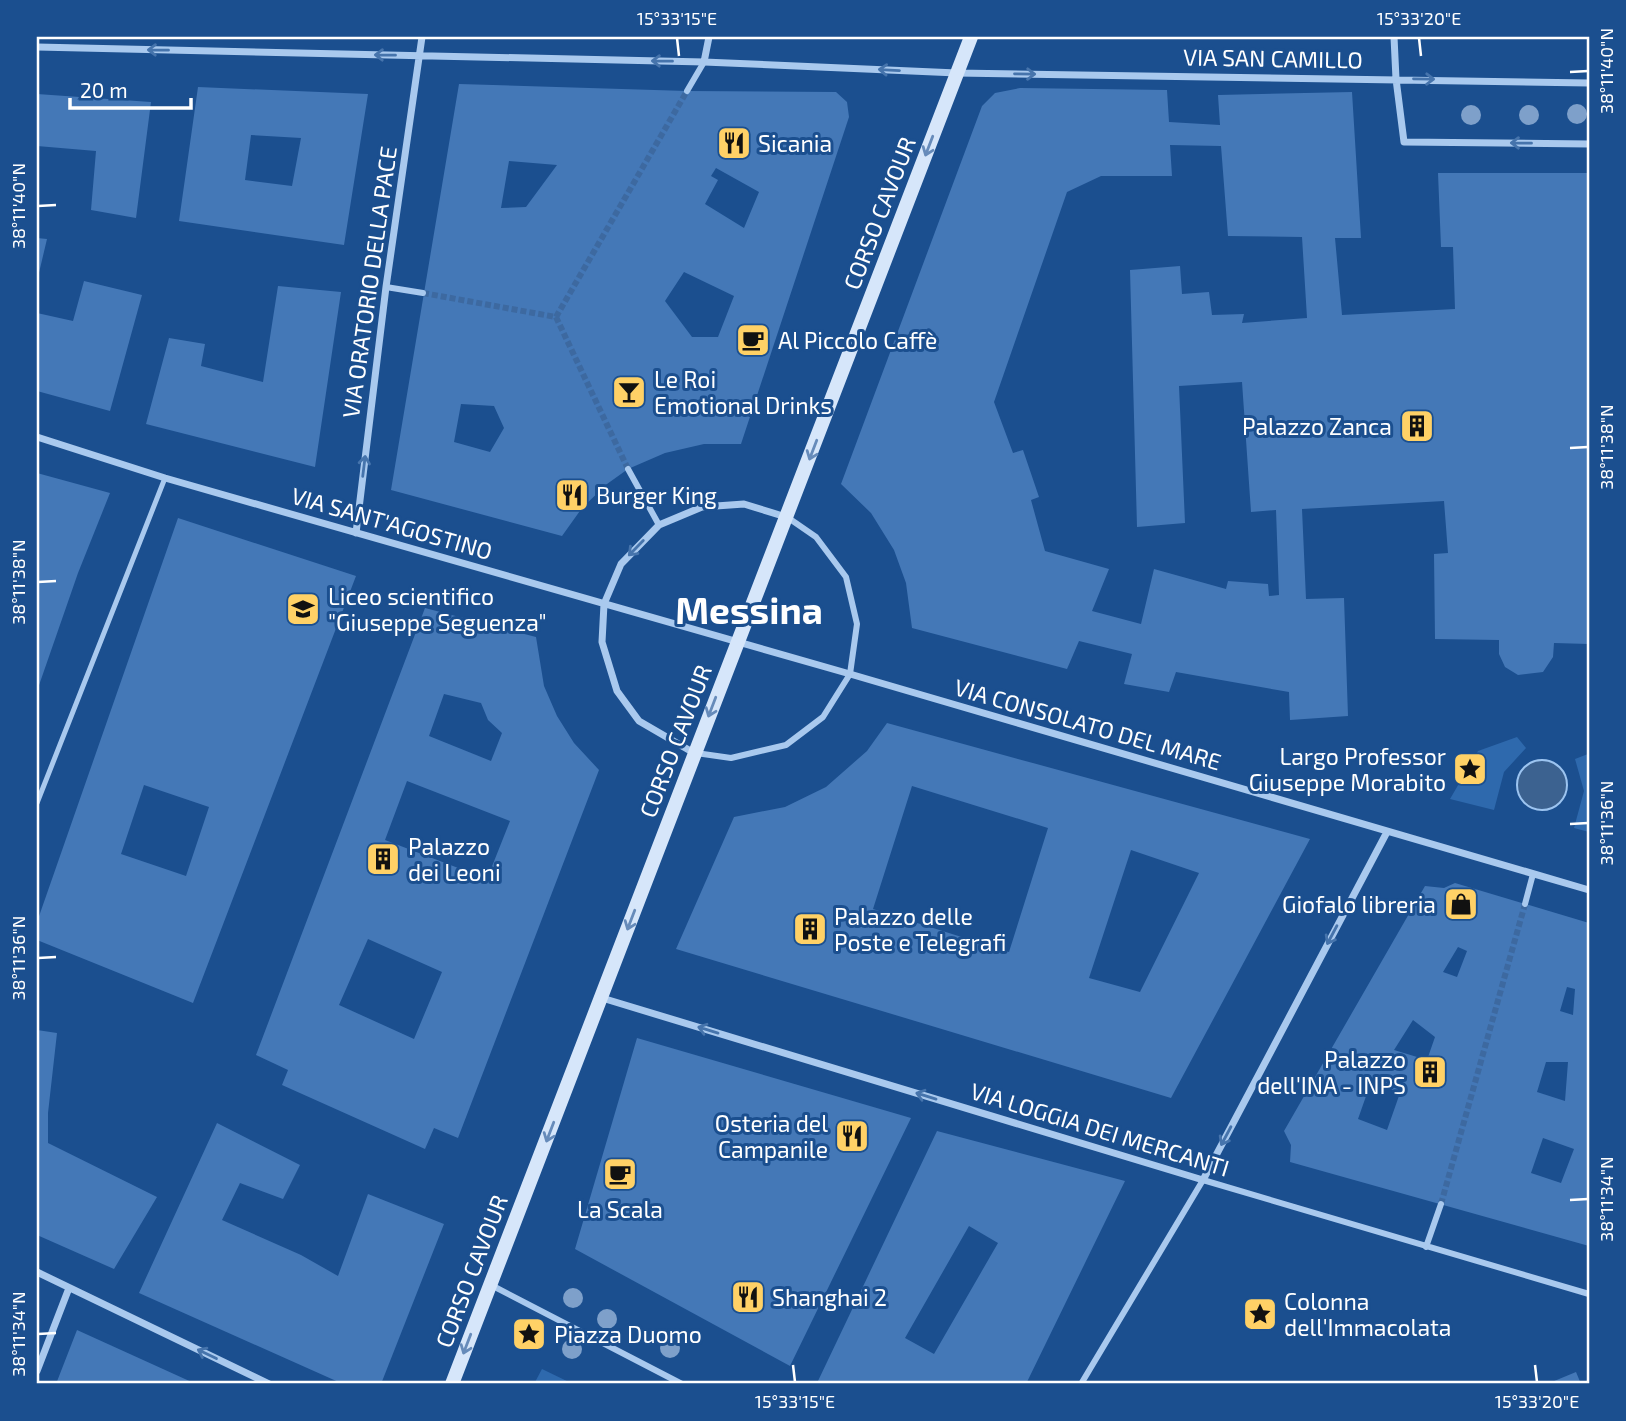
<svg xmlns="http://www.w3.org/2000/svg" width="1626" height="1421" font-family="'Exo 2',sans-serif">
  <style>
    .green { fill: #2e69ad }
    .water { fill: #3c6290; stroke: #9cc4f0; stroke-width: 2 }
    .building { fill: #4478b7; fill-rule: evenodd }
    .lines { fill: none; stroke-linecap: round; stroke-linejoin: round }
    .pedestrian-tunnel { stroke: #3d69a0; stroke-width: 6; stroke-dasharray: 6 3; stroke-linecap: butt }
    .service { stroke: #a9c9ee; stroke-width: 5 }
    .pedestrian { stroke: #a9c9ee; stroke-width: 6 }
    .minor { stroke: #a9c9ee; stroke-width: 7 }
    .secondary { stroke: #d6e6fa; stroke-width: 14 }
    .tree { fill: #7ea0ca }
    .oneway { stroke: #4674ac }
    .oneway2 { stroke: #668bba }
    .ticks { fill: none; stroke: #fff; stroke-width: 2.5 }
    .labels { text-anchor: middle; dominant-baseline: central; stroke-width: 6; stroke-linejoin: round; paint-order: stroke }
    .street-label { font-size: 23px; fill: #fff; stroke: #1b4f8f }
    .poi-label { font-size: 23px; fill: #fff; stroke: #1b4f8f; text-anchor: start }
    .town-label { font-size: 37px; font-weight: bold; fill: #fff; stroke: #1b4f8f }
    .neatline { fill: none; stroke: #fff; stroke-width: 2.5 }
    .ticks-label { font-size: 18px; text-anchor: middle; fill: #fff }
  </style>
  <rect width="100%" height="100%" fill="#1b4f8f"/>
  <path class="green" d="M1517,737l9,11 -22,24 -10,38 -44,-11 28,-48z
    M1588,754l1,2v76l-15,-4 10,-37 -9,-32z
    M542,1369l31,15h-39z"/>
  <path class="water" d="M1517 785a25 25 0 1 1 50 0a25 25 0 1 1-50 0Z"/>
  <path class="building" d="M459,84l228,7 149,1 11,10 2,15 -108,327h-37l-39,9 -37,16 -21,15 -25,24 -20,28 -171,-46zM509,161l48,4 -31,42 -25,1zM716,168l43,24 -15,36 -39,-24 13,-24 -7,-4zM684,272l50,24 -16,41h-26l-27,-36zM461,404l33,2 10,22 -14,24 -36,-10z
    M198,87l170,7 -24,151 -165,-24zM251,135l50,3 -9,48 -47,-6z
    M1020,88l147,2 2,32 51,3 -2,-30 134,-3 9,146h-26l7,77 113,-6 -2,-62h-12l-3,-74h151v471l-35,-1 -1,14 -10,15 -25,3 -13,-8 -6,-13v-14l-64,-1 -1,-85 14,-1 -4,-52 -142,8 4,90 38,-1 4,118 -58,4 -1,-28 -113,-20 -7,20 -45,-8 8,-30 -53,-13 -12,28 -155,-41 -6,-45 -12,-33 -23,-37 -30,-29 141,-378 13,-13zM1170,145l51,1 7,90 74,1 5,81 -65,5 2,-9 -32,1 -3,-23 -27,2 -2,-28 -50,4 7,257 48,-4 -6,-137 63,-4 9,130 25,-2 3,85 -10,1 -1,-12 -40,-3 -2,8 -72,-20 -13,55 -49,-13 17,-42 -64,-18 -14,-51 8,-3 -16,-47 -10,3 -19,-51 73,-210 34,-16h71z
    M37,94l114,8 -15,116 -45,-8 5,-59 -59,-5z
    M37,238l10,1 -9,38h-1z
    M84,281l58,14 -32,116 -73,-20v-78l36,8z
    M278,286l63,6 -26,175 -169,-43 23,-86 36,6 -4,22 62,16z
    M37,473l73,20 -32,80 -41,118z
    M178,518l178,58 -163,427 -156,-63v-18zM144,785l65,22 -23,69 -65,-22z
    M425,608l111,29 8,49 13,30 17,27 25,27 -141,368 -24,-10 -9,21 -143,-64 6,-15 -32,-15zM444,694l37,9 7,17 14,13 -11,28 -62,-25zM407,781l103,40 -23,58 -102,-39zM368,939l74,33 -28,67 -75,-34z
    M887,723l423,116 -139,259 -495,-149 58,-132 51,-10 41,-20 41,-36zM912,786l136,42 -39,124 -136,-43zM1131,850l68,23 -59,119 -51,-14z
    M1455,883l134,40v323l-299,-84 1,-17 -7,-14 141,-245 19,2zM1458,947l9,4 -10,26 -14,-5zM1567,987l8,2 -2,26 -13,-4zM1413,1020l22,17 -8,23 -33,-10zM1546,1062h22l-3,39 -28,-9zM1371,1082l29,11 -13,37 -29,-11zM1543,1138l31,11 -13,34 -30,-10z
    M37,1030l20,3 -9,80v30l109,54 -43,72 -77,-34z
    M637,1038l274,80 -121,248 -215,-117z
    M217,1123l83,42 -17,34 -43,-16 -18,37 79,35 37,21 30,-82 76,30 -63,160h-38l-204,-91z
    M937,1131l188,50 -99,203h-202l-6,-3zM969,1226l29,17 -64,111 -29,-16z
    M77,1330l119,54h-140z
    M1576,1372l5,12h-34z"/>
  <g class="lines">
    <path class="pedestrian-tunnel" d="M423,293l133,24
      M556,317l131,-226
      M556,317l72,152
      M1441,1204l84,-300"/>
    <path class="service" d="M37,803l128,-325"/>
    <path class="pedestrian" d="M687,91l17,-29
      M386,287l37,6
      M628,469l31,56
      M696,753l35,5 55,-13 37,-28 27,-43 7,-50 -11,-47 -30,-40 -29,-20
      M1525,904l8,-30
      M1426,1247l15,-43
      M491,1285l191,99
      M1081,1384l122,-204 386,114"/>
    <path class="minor" d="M1394,37l2,42 8,63 185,2
      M37,47l667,15 253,11 632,10
      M704,62l5,-25
      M37,437l128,41 685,196 739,216
      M356,533l30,-246 36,-250
      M694,753l-55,-32 -22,-30 -15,-49 2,-38 17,-40 38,-39 43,-18 42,-3 42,13
      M602,998l601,182 184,-348
      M37,1272l232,112
      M37,1371l32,-83"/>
    <path class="secondary" d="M452,1384l519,-1347"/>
  </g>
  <g class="tree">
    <circle cx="1577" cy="114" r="10"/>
    <circle cx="1471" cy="115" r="10"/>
    <circle cx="1529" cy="115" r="10"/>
    <circle cx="573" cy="1298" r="10"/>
    <circle cx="607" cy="1319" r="10"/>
    <circle cx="670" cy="1348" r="10"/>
    <circle cx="572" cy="1349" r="10"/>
  </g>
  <defs><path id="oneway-shaft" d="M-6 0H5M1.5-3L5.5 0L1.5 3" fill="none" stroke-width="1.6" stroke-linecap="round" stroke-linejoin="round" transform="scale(1.75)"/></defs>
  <g class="oneway">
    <use href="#oneway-shaft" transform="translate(158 50) rotate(-179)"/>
    <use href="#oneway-shaft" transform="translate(385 55) rotate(-179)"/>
    <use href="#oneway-shaft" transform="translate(662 61) rotate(-179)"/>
    <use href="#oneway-shaft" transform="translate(889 70) rotate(-177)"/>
    <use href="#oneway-shaft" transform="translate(1025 74) rotate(1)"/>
    <use href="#oneway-shaft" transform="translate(1424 79) rotate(1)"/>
    <use href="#oneway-shaft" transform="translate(1521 143) rotate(-179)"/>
    <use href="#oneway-shaft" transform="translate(364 466) rotate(-83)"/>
    <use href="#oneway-shaft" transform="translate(636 548) rotate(134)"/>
    <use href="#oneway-shaft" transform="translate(1332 935) rotate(118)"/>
    <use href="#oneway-shaft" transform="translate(708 1030) rotate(-163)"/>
    <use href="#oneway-shaft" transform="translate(926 1096) rotate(-163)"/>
    <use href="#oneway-shaft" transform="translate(1226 1136) rotate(118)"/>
    <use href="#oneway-shaft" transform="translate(207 1354) rotate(-154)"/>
  </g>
  <g class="oneway2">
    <use href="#oneway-shaft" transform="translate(929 146) rotate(111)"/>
    <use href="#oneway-shaft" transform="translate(813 450) rotate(111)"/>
    <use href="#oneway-shaft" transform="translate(712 707) rotate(111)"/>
    <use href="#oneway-shaft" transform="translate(631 920) rotate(111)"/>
    <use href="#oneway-shaft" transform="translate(550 1132) rotate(111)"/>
    <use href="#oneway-shaft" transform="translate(467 1344) rotate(111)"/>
  </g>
  <path class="ticks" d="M677,38l2,18M1419,38l2,18M1570,72l18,-1M38,206l18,-1M1570,448l18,-1M38,582l18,-1M1570,824l18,-1M38,958l18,-1M1570,1200l18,-1M38,1334l18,-1M793,1365l2,17M1535,1365l2,17"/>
  <defs>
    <g id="restaurant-square" transform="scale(1.75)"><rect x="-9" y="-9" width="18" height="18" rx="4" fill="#ffd166" stroke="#1b4f8f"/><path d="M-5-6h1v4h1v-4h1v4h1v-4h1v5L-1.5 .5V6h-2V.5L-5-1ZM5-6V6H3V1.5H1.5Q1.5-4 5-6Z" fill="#111"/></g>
    <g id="cafe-square" transform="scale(1.75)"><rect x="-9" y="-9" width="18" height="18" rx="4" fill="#ffd166" stroke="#1b4f8f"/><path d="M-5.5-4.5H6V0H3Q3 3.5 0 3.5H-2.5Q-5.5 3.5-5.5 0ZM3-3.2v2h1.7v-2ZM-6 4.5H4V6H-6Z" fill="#111"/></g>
    <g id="bar-square" transform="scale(1.75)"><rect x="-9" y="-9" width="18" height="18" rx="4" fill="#ffd166" stroke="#1b4f8f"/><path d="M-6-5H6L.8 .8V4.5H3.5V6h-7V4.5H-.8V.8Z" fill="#111"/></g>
    <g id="building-square" transform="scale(1.75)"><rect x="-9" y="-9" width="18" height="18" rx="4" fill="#ffd166" stroke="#1b4f8f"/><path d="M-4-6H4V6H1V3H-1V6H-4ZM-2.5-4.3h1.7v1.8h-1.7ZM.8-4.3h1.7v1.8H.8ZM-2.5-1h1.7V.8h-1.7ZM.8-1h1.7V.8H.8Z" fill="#111"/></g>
    <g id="school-square" transform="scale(1.75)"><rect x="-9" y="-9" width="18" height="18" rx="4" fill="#ffd166" stroke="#1b4f8f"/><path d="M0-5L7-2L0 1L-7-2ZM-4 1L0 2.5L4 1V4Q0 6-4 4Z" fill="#111"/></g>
    <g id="sight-square" transform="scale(1.75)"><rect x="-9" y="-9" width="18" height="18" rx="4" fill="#ffd166" stroke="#1b4f8f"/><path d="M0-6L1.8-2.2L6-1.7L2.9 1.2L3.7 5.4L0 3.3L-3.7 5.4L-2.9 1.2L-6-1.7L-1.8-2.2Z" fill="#111"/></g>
    <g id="shop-square" transform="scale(1.75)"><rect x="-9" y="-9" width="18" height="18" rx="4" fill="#ffd166" stroke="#1b4f8f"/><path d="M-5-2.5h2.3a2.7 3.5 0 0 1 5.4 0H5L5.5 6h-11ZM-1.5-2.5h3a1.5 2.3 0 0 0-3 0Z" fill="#111"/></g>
  </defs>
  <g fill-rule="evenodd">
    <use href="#restaurant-square" x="734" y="143"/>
    <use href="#cafe-square" x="753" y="340"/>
    <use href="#bar-square" x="629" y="392"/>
    <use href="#building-square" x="1417" y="426"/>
    <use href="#restaurant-square" x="572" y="495"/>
    <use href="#school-square" x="303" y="609"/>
    <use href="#sight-square" x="1470" y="769"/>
    <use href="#building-square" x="383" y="859"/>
    <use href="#shop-square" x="1461" y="904"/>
    <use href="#building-square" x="810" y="929"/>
    <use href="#building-square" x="1430" y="1072"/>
    <use href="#restaurant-square" x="852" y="1136"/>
    <use href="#cafe-square" x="620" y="1174"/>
    <use href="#restaurant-square" x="748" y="1297"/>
    <use href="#sight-square" x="1260" y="1314"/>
    <use href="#sight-square" x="529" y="1334"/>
  </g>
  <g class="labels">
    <g class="street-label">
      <text transform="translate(1273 58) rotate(1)">VIA SAN CAMILLO</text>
      <text transform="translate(879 213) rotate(-69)">CORSO CAVOUR</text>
      <text transform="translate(369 282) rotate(-82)">VIA ORATORIO DELLA PACE</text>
      <text transform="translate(392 523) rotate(16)">VIA SANT'AGOSTINO</text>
      <text transform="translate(1088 724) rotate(16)">VIA CONSOLATO DEL MARE</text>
      <text transform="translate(675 741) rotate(-69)">CORSO CAVOUR</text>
      <text transform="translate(1100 1129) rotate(17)">VIA LOGGIA DEI MERCANTI</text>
      <text transform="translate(471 1271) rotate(-69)">CORSO CAVOUR</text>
    </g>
    <g class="poi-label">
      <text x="758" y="143">Sicania</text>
      <text x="778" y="340">Al Piccolo Caffè</text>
      <text x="654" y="379">Le Roi<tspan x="654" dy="26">Emotional Drinks</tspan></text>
      <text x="1392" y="426" text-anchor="end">Palazzo Zanca</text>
      <text x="596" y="495">Burger King</text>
      <text x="328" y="596">Liceo scientifico<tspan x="328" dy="26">"Giuseppe Seguenza"</tspan></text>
      <text x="1446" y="756" text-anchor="end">Largo Professor<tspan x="1446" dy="26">Giuseppe Morabito</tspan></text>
      <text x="408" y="846">Palazzo<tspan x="408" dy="26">dei Leoni</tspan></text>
      <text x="1436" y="904" text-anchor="end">Giofalo libreria</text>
      <text x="834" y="916">Palazzo delle<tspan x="834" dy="26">Poste e Telegrafi</tspan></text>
      <text x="1406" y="1059" text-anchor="end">Palazzo<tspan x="1406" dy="26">dell'INA - INPS</tspan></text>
      <text x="828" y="1123" text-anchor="end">Osteria del<tspan x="828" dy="26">Campanile</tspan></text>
      <text x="620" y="1209" text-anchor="middle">La Scala</text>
      <text x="772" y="1297">Shanghai 2</text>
      <text x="1284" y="1301">Colonna<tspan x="1284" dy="26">dell'Immacolata</tspan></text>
      <text x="554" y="1334">Piazza Duomo</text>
    </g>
    <g class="town-label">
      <text x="749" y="609">Messina</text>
    </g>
  </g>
  <rect width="1626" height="1421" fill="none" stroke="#1b4f8f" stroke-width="77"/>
  <path d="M70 98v10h121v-10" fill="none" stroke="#ffffff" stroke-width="3.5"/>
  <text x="80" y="98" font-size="21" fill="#ffffff" stroke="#1b4f8f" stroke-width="5" paint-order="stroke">20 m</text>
  <rect x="38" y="38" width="1550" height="1344" class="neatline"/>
  <g class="ticks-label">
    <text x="677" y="25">15°33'15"E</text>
    <text x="1419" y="25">15°33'20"E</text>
    <text transform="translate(1607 71) rotate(-90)" y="6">38°11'40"N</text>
    <text transform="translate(19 206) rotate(-90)" y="6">38°11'40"N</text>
    <text transform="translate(1607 447) rotate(-90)" y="6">38°11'38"N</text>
    <text transform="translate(19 582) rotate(-90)" y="6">38°11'38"N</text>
    <text transform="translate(1607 823) rotate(-90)" y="6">38°11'36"N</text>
    <text transform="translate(19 958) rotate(-90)" y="6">38°11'36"N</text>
    <text transform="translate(1607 1199) rotate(-90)" y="6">38°11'34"N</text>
    <text transform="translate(19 1334) rotate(-90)" y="6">38°11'34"N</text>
    <text x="795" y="1408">15°33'15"E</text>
    <text x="1537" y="1408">15°33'20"E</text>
  </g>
</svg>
